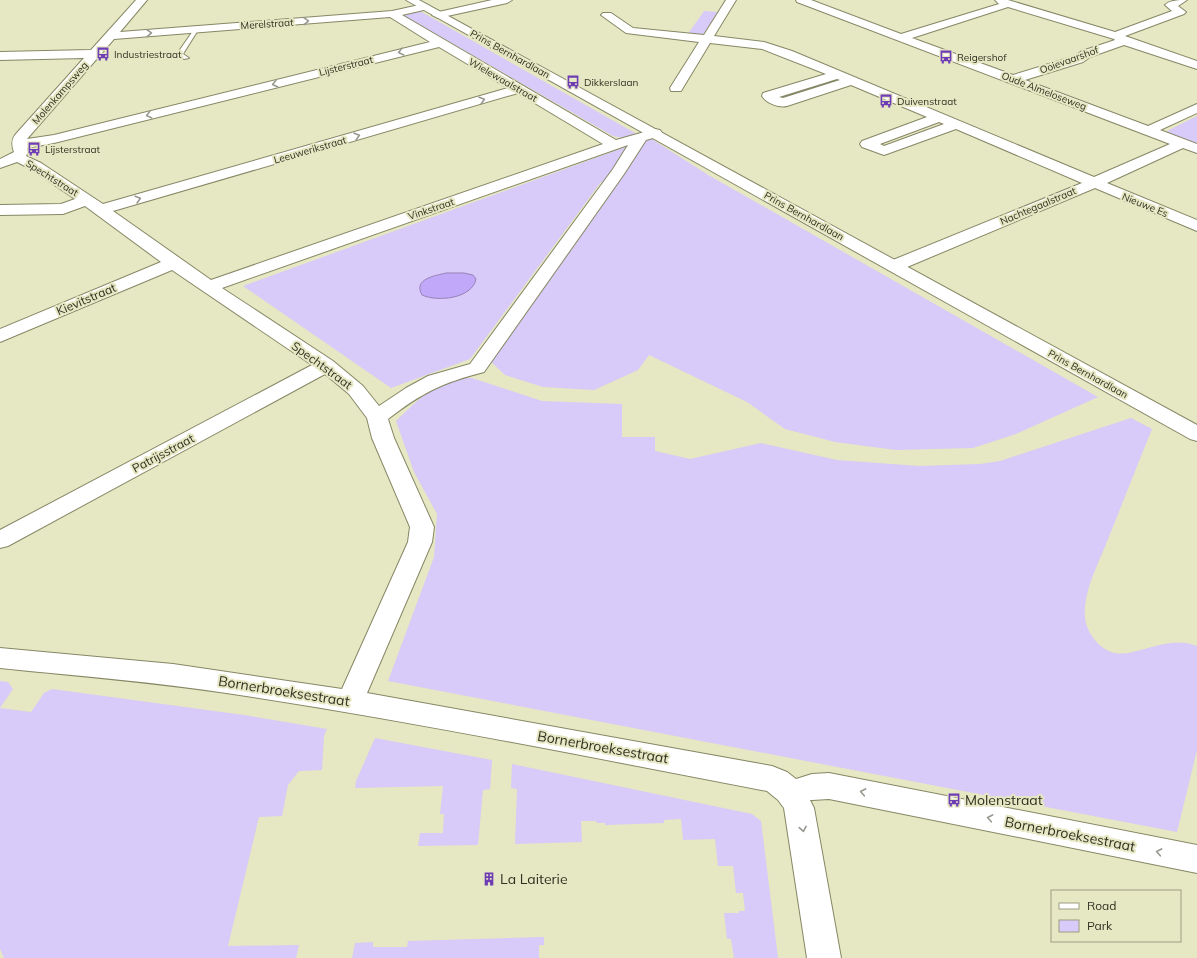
<svg xmlns="http://www.w3.org/2000/svg" width="1197" height="958" font-family="Mulish,sans-serif">
  <style>
    .green { fill: #d8caf9 }
    .water { fill: #c2a8f9; stroke: #9684b8 }
    .lines { fill: none; stroke-linecap: round; stroke-linejoin: round }
    .lane-casing { stroke: #868765; stroke-width: 2 }
    .street-casing { stroke: #868765; stroke-width: 2 }
    .secondary-casing { stroke: #868765; stroke-width: 2 }
    .lane { fill: #fff; fill-rule: evenodd }
    .street { fill: #fff; fill-rule: evenodd }
    .secondary { fill: #fff; fill-rule: evenodd }
    .oneway { stroke: #989890 }
    .labels { text-anchor: middle; dominant-baseline: central; stroke-width: 4; stroke-linejoin: round; paint-order: stroke }
    .far-street-label { font-size: 10px; fill: #303022; stroke: #e6e7c3 }
    .far-poi-label { font-size: 10px; fill: #303022; stroke: #e6e7c3; text-anchor: start }
    .street-label { font-size: 12px; fill: #303022; stroke: #e6e7c3 }
    .near-street-label { font-size: 14px; fill: #303022; stroke: #e6e7c3 }
    .near-poi-label { font-size: 14px; fill: #303022; stroke: #e6e7c3; text-anchor: start }
  </style>
  <rect width="100%" height="100%" fill="#e6e7c3"/>
  <path class="green" d="M420,11l215,122c-6,6 -14,5 -22,3l-210,-121z
    M704,11l14,1 -16,24 -14,-2z
    M1197,116v28l-17,-5 -13,-8z
    M650,138l60,38 388,221 -82,37 -43,14 -77,2 -61,-8 -50,-13 -38,-27 -98,-47 -11,15 -44,20 -51,-3 -38,-12 -15,-14 123,-175 -12,-4 -131,177 -79,29 -148,-102z
    M472,378l70,23 80,3v33h33v14l35,8 71,-16 76,17 82,6 61,-2 20,-3 131,-43 21,11c-15,37 -29,73 -44,110 -9,24 -25,52 -23,78 1,15 13,30 26,35 23,8 55,-19 86,-6v104l-20,82 -789,-151 46,-124 3,-43 -23,-42 -18,-51c16,-15 35,-36 57,-42 6,-1 13,-1 19,-1z
    M0,681l8,1 5,7 -13,19z
    M52,689l192,26 83,14 -3,7 -2,34 -23,1 -11,14 -6,31 -23,1 -31,129 71,-1 -3,13h-292l-4,-9v-241l31,4 13,-19z
    M375,738l117,22 -2,29 -7,1 -5,55 -60,1 2,-13h23l1,-19h-4l3,-28 -88,2 1,-7z
    M512,764l240,50 9,7 17,137h-44l-3,-19h-4l-3,-26h15v-2h6l-2,-18h-7l-3,-27h-15l-3,-27 -32,1 -2,-21 -17,1v3l-59,2v-2h-8l-1,-2h-15l1,21 -67,2 2,-55 -6,-1z
    M544,937v8h-5v13h-187l3,-15 18,-1v5h34l1,-6z"/>
  <path class="water" d="M446,273h18l9,2 3,4c-4,20 -39,23 -54,16 -9,-16 12,-19 24,-22z"/>
  <g class="lines">
    <g class="lane-casing">
      <path id="lane" d="M195,28l3,2 -15,24 6,4 -5,1 -7,-5z"/>
    </g>
    <g class="street-casing">
      <path id="street" d="M136,0h11l-27,32 272,-21 32,-7 4,1 1,2 -1,2 -26,6 214,125 39,-11 5,1 2,3 -2,3 -14,4 -22,34 -140,198c-42,11 -61,20 -96,47l6,19 40,89 -2,15 -65,151 405,73 15,6 9,7 16,-5 17,-1 368,72v28l-368,-74 -17,1h-2l4,8 27,150h-34l-23,-150 -6,-8 -11,-9c-178,-34 -355,-70 -534,-97 -77,-12 -155,-18 -233,-26v-20l173,16 169,25 66,-147 2,-15 -38,-89 -5,-20 -18,-24 -24,-20 -317,172 -8,2v-18l312,-165 -140,-95 -172,72v-13l161,-67 -76,-56 -22,8 -63,1v-10l61,-1 14,-5 -44,-30 -14,-7 -17,6v-9l14,-7c-2,-6 -3,-12 1,-17l69,-77 -84,2v-8l91,-2zM390,17l40,25 -376,93 -27,4 87,-100zM439,47l69,41 -405,116 -62,-41 -15,-7 2,-4 -1,-4 27,-5zM518,93l85,51 -392,136 -98,-69zM628,145l-15,24 -143,195 -42,12 -22,12 -27,18 -16,-20 -30,-25 -111,-73z
        M492,0h20l-5,3 -69,15 -6,-3 2,-2z
        M726,0h10l-22,36 50,6 28,9 302,126 76,-33 -373,-142 -1,-2h15l90,34 98,-30 -4,-4h13l107,32 57,-21 -7,-6c5,-5 14,-5 22,-5l-9,6 8,6 -2,2 -59,22 72,25v8l-73,-24 -34,12 -7,5 -58,18 123,46 49,-22v9l-37,17 37,14v9l-14,-5 -76,35 90,37v11l-102,-43 -195,82 -6,1 -6,-1 -2,-4 2,-4 194,-79 -126,-54 -72,26 -22,-8 -2,-3 2,-3 65,-24 -76,-32 -64,21c-8,2 -21,-3 -25,-10l1,-3 63,-19 -64,-25 -52,-6 -29,48h-10l-1,-3 29,-46 -73,-9 -25,-18 2,-2h8l22,15 71,7zM1008,7l106,32 1,1 -33,11 -7,5 -62,19 -101,-37zM837,79l3,1 -57,18 -4,-1zM939,122l5,2 -60,22 -4,-2z"/>
    </g>
    <g class="secondary-casing">
      <path id="secondary" d="M406,0h13l778,425v16l-7,-2z"/>
    </g>
    <use href="#lane" class="lane"/>
    <use href="#street" class="street"/>
    <use href="#secondary" class="secondary"/>
  </g>
  <defs><path id="oneway-chevron" d="M-2-3.5L2.5 0L-2 3.5" fill="none" stroke-width="1.6" stroke-linecap="round" stroke-linejoin="round"/></defs>
  <g class="oneway">
    <use href="#oneway-chevron" transform="translate(306 21) rotate(-4)"/>
    <use href="#oneway-chevron" transform="translate(149 33) rotate(-4)"/>
    <use href="#oneway-chevron" transform="translate(401 52) rotate(166)"/>
    <use href="#oneway-chevron" transform="translate(275 84) rotate(166)"/>
    <use href="#oneway-chevron" transform="translate(482 100) rotate(-16)"/>
    <use href="#oneway-chevron" transform="translate(149 115) rotate(166)"/>
    <use href="#oneway-chevron" transform="translate(357 136) rotate(-16)"/>
    <use href="#oneway-chevron" transform="translate(138 199) rotate(-16)"/>
    <use href="#oneway-chevron" transform="translate(863 792) rotate(-169)"/>
    <use href="#oneway-chevron" transform="translate(990 818) rotate(-169)"/>
    <use href="#oneway-chevron" transform="translate(803 829) rotate(80)"/>
    <use href="#oneway-chevron" transform="translate(1159 852) rotate(-169)"/>
  </g>
  <defs>
    <g id="bus-bare" transform="scale(1.08)"><path d="M-5-6H5V4H4V6H2V4H-2V6H-4V4H-5ZM-3.5-4V0h7V-4ZM-3.5 1.2v1.5H-2V1.2ZM2 1.2v1.5H3.5V1.2Z" fill="#6e3db5" stroke="#e6e7c3" stroke-width="2.5" paint-order="stroke"/></g>
    <g id="building-bare" transform="scale(1.08)"><path d="M-4-6H4V6H1V3H-1V6H-4ZM-2.5-4.3h1.7v1.8h-1.7ZM.8-4.3h1.7v1.8H.8ZM-2.5-1h1.7V.8h-1.7ZM.8-1h1.7V.8H.8Z" fill="#6e3db5" stroke="#e6e7c3" stroke-width="2.5" paint-order="stroke"/></g>
  </defs>
  <g fill-rule="evenodd">
    <use href="#bus-bare" x="103" y="54"/>
    <use href="#bus-bare" x="946" y="57"/>
    <use href="#bus-bare" x="573" y="82"/>
    <use href="#bus-bare" x="886" y="101"/>
    <use href="#bus-bare" x="34" y="149"/>
    <use href="#bus-bare" x="954" y="800"/>
    <use href="#building-bare" x="489" y="879"/>
  </g>
  <g class="labels">
    <g class="far-street-label">
      <text transform="translate(267 24) rotate(-4)">Merelstraat</text>
      <text transform="translate(510 54) rotate(29)">Prins Bernhardlaan</text>
      <text transform="translate(1069 60) rotate(-20)">Ooievaarshof</text>
      <text transform="translate(346 66) rotate(-14)">Lijsterstraat</text>
      <text transform="translate(503 80) rotate(30)">Wielewaalstraat</text>
      <text transform="translate(1044 91) rotate(21)">Oude Almeloseweg</text>
      <text transform="translate(60 93) rotate(-49)">Molenkampsweg</text>
      <text transform="translate(310 150) rotate(-16)">Leeuwerikstraat</text>
      <text transform="translate(52 178) rotate(32)">Spechtstraat</text>
      <text transform="translate(1145 205) rotate(22)">Nieuwe Es</text>
      <text transform="translate(1038 206) rotate(-23)">Nachtegaalstraat</text>
      <text transform="translate(431 209) rotate(-19)">Vinkstraat</text>
      <text transform="translate(804 216) rotate(29)">Prins Bernhardlaan</text>
      <text transform="translate(1088 374) rotate(29)">Prins Bernhardlaan</text>
    </g>
    <g class="far-poi-label">
      <text x="114" y="54">Industriestraat</text>
      <text x="957" y="57">Reigershof</text>
      <text x="584" y="82">Dikkerslaan</text>
      <text x="897" y="101">Duivenstraat</text>
      <text x="45" y="149">Lijsterstraat</text>
    </g>
    <g class="street-label">
      <text transform="translate(86 299) rotate(-23)">Kievitstraat</text>
      <text transform="translate(322 365) rotate(36)">Spechtstraat</text>
      <text transform="translate(163 453) rotate(-28)">Patrijsstraat</text>
    </g>
    <g class="near-street-label">
      <text transform="translate(284 691) rotate(9)">Bornerbroeksestraat</text>
      <text transform="translate(603 747) rotate(10)">Bornerbroeksestraat</text>
      <text transform="translate(1070 834) rotate(11)">Bornerbroeksestraat</text>
    </g>
    <g class="near-poi-label">
      <text x="965" y="800">Molenstraat</text>
      <text x="500" y="879">La Laiterie</text>
    </g>
  </g>
  <rect x="1051" y="890" width="130" height="52" fill="#e6e7c3" stroke="#9d9e83"/>
  <rect x="1059" y="903" width="20" height="6" fill="#ffffff" stroke="#9d9e83"/>
  <text x="1087" y="910" font-size="12" fill="#303022">Road</text>
  <rect x="1059" y="920" width="20" height="12" fill="#d8caf9" stroke="#9d9e83"/>
  <text x="1087" y="930" font-size="12" fill="#303022">Park</text>
</svg>
